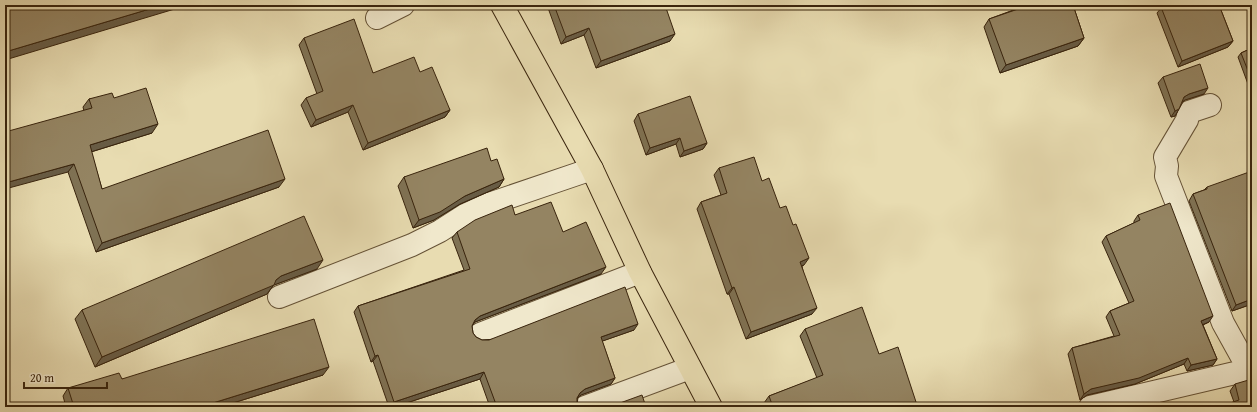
<svg xmlns="http://www.w3.org/2000/svg" width="1257" height="412" font-family="'Gentium Book Plus',serif">
  <style>
    .lines { fill: none; stroke-linecap: round; stroke-linejoin: round }
    .minor-casing { stroke: #655236; stroke-width: 24 }
    .major-casing { stroke: #39240d; stroke-width: 24 }
    .minor { stroke: #f0e8cc; stroke-width: 22 }
    .major { stroke: #e8dcb1; stroke-width: 22 }
    .wall { fill: #7f7254; stroke: #39240d }
    .shaded-wall { fill: #685c45; stroke: #39240d }
    .building { fill: #948462; stroke: #39240d }
  </style>
  <rect width="100%" height="100%" fill="#e8dcb1"/>
  <filter id="stains"><feTurbulence type="fractalNoise" baseFrequency=".005" numOctaves="4"/><feColorMatrix values="0 0 0 0 .2 0 0 0 0 .09 0 0 0 0 .02 0 0 0 .5 -.17"/></filter>
  <radialGradient id="worn" r=".72"><stop offset=".6" stop-color="#630" stop-opacity="0"/><stop offset="1" stop-color="#630" stop-opacity=".3"/></radialGradient>
  <g class="lines">
    <g class="minor-casing">
      <path id="minor" d="M377,18l26,-13
        M1210,105l-21,7 -2,8 -22,37 2,9 -1,10 57,147 26,47
        M279,297l133,-52 28,-14 25,-16 24,-11 103,-35
        M480,334l160,-62
        M585,407l105,-39
        M1090,407l162,-38"/>
    </g>
    <g class="major-casing">
      <path id="major" d="M502,5l90,164 48,103 71,135"/>
    </g>
    <use href="#minor" class="minor"/>
    <use href="#major" class="major"/>
  </g>
  <path class="wall" d="M547,5h118l5,36 -74,27 -12,-33 -23,9z
    M1014,5h59l11,33 -6,8 -78,27 -16,-46 5,-8 27,-10z
    M1161,5h58l14,36 -5,6 -50,20 -21,-54 5,-6z
    M304,38l69,35 47,-1 30,38 -5,7 -82,33 -15,-38 -37,15 -10,-22 5,-7 11,-4 -18,-49z
    M1252,48v47l-14,-38 3,-4z
    M1163,77l41,17 -19,6 -2,2 -8,14 -4,1 -13,-34z
    M114,98l38,35 -61,19 11,37 177,-2 -183,65 -28,-80 16,-61 -1,-4 6,-8z
    M638,114l69,29 -4,6 -23,8 -4,-13 -30,11 -12,-34z
    M491,161l13,18 -5,8 -39,17 -26,16 -21,8 -15,-42 6,-9z
    M719,168l43,13 18,27 24,57 -2,1 10,48 -66,25 -17,-45h-2l-30,-85 4,-7 20,-7 -7,-20z
    M1207,187l45,117 -20,7 -43,-110 4,-7 11,-4z
    M515,215l48,17 38,42 -126,48 -3,4 1,7 3,4 6,3 152,-10 -32,11 13,37 -4,6 -30,11 -3,2 -1,8 2,2h-89l-10,-28 -86,28h-5l-16,-46 -2,1 -17,-50 4,-6 106,-36 -12,-32 5,-6z
    M1138,215l71,107 -6,3 14,34 -4,6 -26,6 -3,-7 -49,20 -48,11 -7,5 -12,-46 4,-6 42,-12 -8,-19 4,-6 19,-8 -27,-61 4,-6 28,-13v-2z
    M317,269l-43,16 -2,2 -5,7 -172,73 -20,-48 7,-9z
    M805,329l74,25 38,51 -1,2h-150l-2,-4 5,-7 48,-18 -17,-42z
    M323,375l-103,32h-154l-3,-11 5,-8 54,-9z
    M1235,384l17,23 -18,-5 -4,-11z"/>
  <path class="shaded-wall" d="M163,5h25l-183,55v-8z
    M589,28l-5,7 -23,9 5,-7z
    M675,34l-5,7 -74,27 5,-7z
    M1084,38l-6,8 -78,27 6,-8z
    M1233,41l-5,6 -50,20 4,-6z
    M1208,88l-4,6 -19,6 -5,3 4,-6 5,-3z
    M353,105l-5,7 -37,15 5,-7z
    M1179,109l-4,7 -4,1 4,-6z
    M450,110l-5,7 -82,33 5,-7z
    M158,124l-6,9 -68,21 6,-9z
    M680,138l-4,6 -30,11 4,-7z
    M707,143l-4,6 -23,8 4,-6z
    M74,164l-6,8 -63,17v-6z
    M285,179l-6,8 -183,65 6,-9z
    M504,179l-5,8 -39,17 -26,16 -21,8 6,-8 46,-24z
    M809,258l-5,7 -9,3 5,-6z
    M323,260l-6,9 -43,16 -2,2 -5,7 -172,73 7,-10 174,-77 5,-4z
    M606,267l-5,7 -126,48 -4,4 4,-6 5,-4z
    M734,287l-5,7h-2l5,-6z
    M1252,299v5l-20,7 4,-6z
    M817,308l-5,6 -66,25 5,-7z
    M1213,316l-4,6 -12,5 4,-6z
    M638,324l-4,6 -37,13 4,-6z
    M378,355l-5,6 -2,1 4,-6z
    M1188,358l-4,6 -49,20 -48,11 -7,5 4,-6 7,-5z
    M1217,359l-4,6 -26,6 4,-6z
    M329,367l-6,8 -103,32h-20z
    M484,372l-4,7 -86,28h-3l3,-5z
    M615,378l-4,6 -30,11 -5,4 4,-6 5,-4z"/>
  <path class="building" d="M5,5h158l-158,47z
    M554,5h111l10,29 -74,27 -12,-33 -23,9z
    M1023,5h50l11,33 -78,27 -17,-46 35,-12z
    M1167,5h52l14,36 -51,20 -21,-54z
    M354,19l19,54 41,-16 6,15 12,-5 18,43 -82,33 -15,-38 -37,15 -10,-22 17,-7 -19,-53z
    M1252,48v33l-11,-28z
    M1200,64l8,24 -19,6 -5,3 -5,12 -4,2 -12,-34z
    M146,88l12,36 -68,21 12,44 166,-59 17,49 -183,64 -28,-79 -69,19v-51l87,-24 -3,-9 23,-6 2,5z
    M690,96l17,47 -23,8 -4,-13 -30,10 -12,-34z
    M487,148l4,13 6,-2 7,20 -39,17 -25,16 -21,8 -15,-43z
    M754,157l8,24 7,-3 11,30 6,-2 7,19 3,-1 13,34 -9,4 17,46 -66,24 -17,-45 -2,1 -31,-86 26,-9 -8,-25z
    M1252,171v128l-16,6 -43,-111 14,-5v-2z
    M551,202l12,30 23,-10 20,45 -126,49 -5,4 -3,6 1,7 3,4 6,3h7l136,-53 13,37 -37,13 14,41 -30,11 -5,4 -3,5v7l2,2h-82l-13,-35 -90,30 -16,-47 -3,1 -17,-50 112,-37 -13,-37 18,-12 37,-15 3,10z
    M1170,203l43,113 -12,5 16,38 -26,6 -3,-7 -49,20 -48,11 -7,5 -12,-46 48,-13 -10,-24 24,-10 -28,-65 34,-16 -2,-5z
    M304,216l19,44 -42,16 -5,4 -2,5 -172,72 -20,-47z
    M862,307l17,47 19,-7 19,58 -6,2h-138l-4,-11 54,-21 -18,-46z
    M314,319l15,48 -129,40h-126l-6,-19 51,-15 3,6z
    M1252,379v28h-34l21,-7 -4,-16z
    M642,395l4,12h-37z"/>
  <rect width="1257" height="412" fill="none" stroke="#e8dcb1" stroke-width="20"/>
  <rect x="6" y="6" width="1245" height="400" fill="none" stroke="#39240d" stroke-width="2"/>
  <rect x="10" y="10" width="1237" height="392" fill="none" stroke="#39240d"/>
  <path d="M24 382v6h83v-6" fill="none" stroke="#39240d" stroke-width="2"/>
  <text x="30" y="382" font-size="12" fill="#39240d" stroke="#f0e8cc" stroke-width="3" paint-order="stroke">20 m</text>
  <rect width="100%" height="100%" filter="url(#stains)"/>
  <rect width="100%" height="100%" fill="url(#worn)"/>
</svg>
